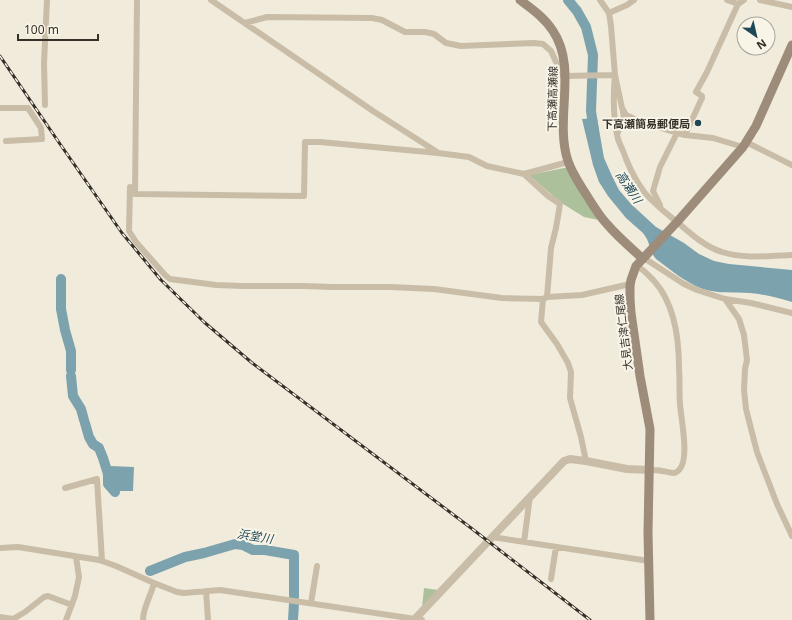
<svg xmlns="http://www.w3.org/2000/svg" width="792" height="620" font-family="'Noto Sans','Noto Sans JP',sans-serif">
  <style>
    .green { fill: #adc09c }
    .water { fill: #7ba2ad }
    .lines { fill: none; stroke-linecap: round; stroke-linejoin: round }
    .river { stroke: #7ba2ad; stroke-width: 10 }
    .minor { stroke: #c9bda8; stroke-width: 6 }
    .tertiary { stroke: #c9bda8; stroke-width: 8 }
    .secondary { stroke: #9c8c79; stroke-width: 9 }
    .rail-casing { stroke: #362f28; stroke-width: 3 }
    .rail { stroke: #f9f4e8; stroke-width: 1.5; stroke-dasharray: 4.5; stroke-linecap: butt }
    .poi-dot { fill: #1e4856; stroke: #f9f4e8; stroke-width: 1.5 }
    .labels { text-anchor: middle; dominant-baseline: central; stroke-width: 4; stroke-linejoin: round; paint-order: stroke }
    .street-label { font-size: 11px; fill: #362f28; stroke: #f9f4e8 }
    .poi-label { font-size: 11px; font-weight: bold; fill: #362f28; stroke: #f9f4e8; text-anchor: end }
    .water-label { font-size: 12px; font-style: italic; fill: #1e4856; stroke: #f9f4e8 }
  </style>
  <rect width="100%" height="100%" fill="#f1ebdb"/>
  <path class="green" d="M569,167l30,53 -15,-3 -24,-15 -31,-27z
    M424,588l14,2 -16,18z"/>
  <path class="water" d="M597,118l7,40 8,18 7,14 12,14 25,23 28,16 15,11 15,7 15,3 63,6v32c-14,-4 -28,-8 -42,-9 -16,-1 -32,1 -47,-4 -17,-6 -32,-19 -47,-30l-3,-4 -6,-16 -4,-6 -17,-15 -18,-22 -9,-14 -6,-17 -11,-46z
    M110,466l24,1 -1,24h-14l-7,-10z"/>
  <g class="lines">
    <path class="river" d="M568,0l9,11 9,16 7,28 -2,56 3,20
      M61,279v30l4,21 6,21v19
      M71,376l2,20 8,13 3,11
      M85,423l4,14 4,7 6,4 4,10 5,16v10l7,8
      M150,571l35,-14 19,-4 31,-9 8,1 10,5h12l29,5v42
      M293,620l1,-17"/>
    <path class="minor" d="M137,0l-2,194 169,2 1,-54h15l118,11 31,4 18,9 37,8 44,-12
      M211,0l162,111 64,41
      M600,0l9,13 2,13 4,49 7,33 4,7 13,6 38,12 8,2 28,3 30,9
      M727,0l11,4
      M760,0l32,7
      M609,13l18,-8 7,-5
      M245,23l22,-6 105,1 10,2 23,12h20l9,2 12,9 15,3 73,-3 9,1 8,7 12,26 2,-1 50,-1
      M615,75c-2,21 -2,43 3,64 2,6 6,13 8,20 5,12 11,24 19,34 9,11 21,20 32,29 14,12 27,24 45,30 22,7 47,4 70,3
      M45,105l-1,-42 3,-63
      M0,108h28l13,20 1,11 -36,2
      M617,134l7,-15 -1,-7
      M685,135l17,-37v-2l-6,-4 11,-20 31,-68 6,-4
      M746,142l46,23
      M524,174l24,22 12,8 -4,24 -5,20 -4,49
      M130,187l-1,44 7,11 29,33 5,4 46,6 27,1h60l30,1h57l44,2 68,9 41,1 4,-2 35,-2 48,-11
      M660,205l-7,-14 7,-24 17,-34
      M643,259l4,1 37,24 13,6 28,9 26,4 41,10
      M636,266c8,3 13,10 19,16 20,23 24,56 24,86 1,12 0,24 1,36 1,15 10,56 -1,66 -1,1 -4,3 -5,3 -4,0 -9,-2 -12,-2 -4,-1 -9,-1 -13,-1
      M543,299l-2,23 16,22 11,19 3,9 -1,26 11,39 5,24
      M725,299l14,20 5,16 3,25 -2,9 -1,21 2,19 11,43 20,52 15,32
      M65,488l32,-9 5,82
      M492,537l157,24
      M524,542l6,-46
      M0,548l18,-1 81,13 17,6 38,17 23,9 7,1 36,-3 202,30
      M551,579l5,-32
      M206,591l2,29
      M311,603l6,-37
      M0,617l13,2 12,-7 19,-15 4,-1 24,9
      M66,620l9,-24 4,-19 -3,-20
      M143,620c0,-13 8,-24 11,-37"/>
    <path class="tertiary" d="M414,620l150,-159 6,-2 16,2 41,8 22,1"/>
    <path class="secondary" d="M520,0c12,9 25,18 33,31 25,37 1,89 15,130 3,9 9,19 14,27 8,12 15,25 24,35 11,13 24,24 37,36
      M650,620l-2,-87 2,-104 -10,-53 -9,-63 -1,-14v-13l1,-6 5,-14 41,-44 66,-75 13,-21 36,-81"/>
    <g class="rail-casing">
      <path id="rail" d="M0,56l60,88 62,89 39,47 43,42 47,40 220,166 119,92"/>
    </g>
    <use href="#rail" class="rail"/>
  </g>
  <circle class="poi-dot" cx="698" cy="123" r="4"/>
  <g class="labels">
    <g class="street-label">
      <text transform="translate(552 99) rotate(-89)">下高瀬高瀬線</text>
      <text transform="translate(623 332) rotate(-97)">大見吉津仁尾線</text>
    </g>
    <g class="poi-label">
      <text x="690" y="123">下高瀬簡易郵便局</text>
    </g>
    <g class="water-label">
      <text transform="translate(629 187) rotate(56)">高瀬川</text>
      <text transform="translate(255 536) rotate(9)">浜堂川</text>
    </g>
  </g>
  <g transform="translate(756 36) rotate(146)"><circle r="19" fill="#f9f4e8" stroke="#aba59b"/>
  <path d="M0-3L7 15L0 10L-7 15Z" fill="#1e4856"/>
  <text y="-6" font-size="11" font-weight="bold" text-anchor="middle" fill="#362f28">N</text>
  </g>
  <path d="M18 34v6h80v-6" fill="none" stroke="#362f28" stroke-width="2"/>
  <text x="24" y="34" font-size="12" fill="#362f28" stroke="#f9f4e8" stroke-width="3" paint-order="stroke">100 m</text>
</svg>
